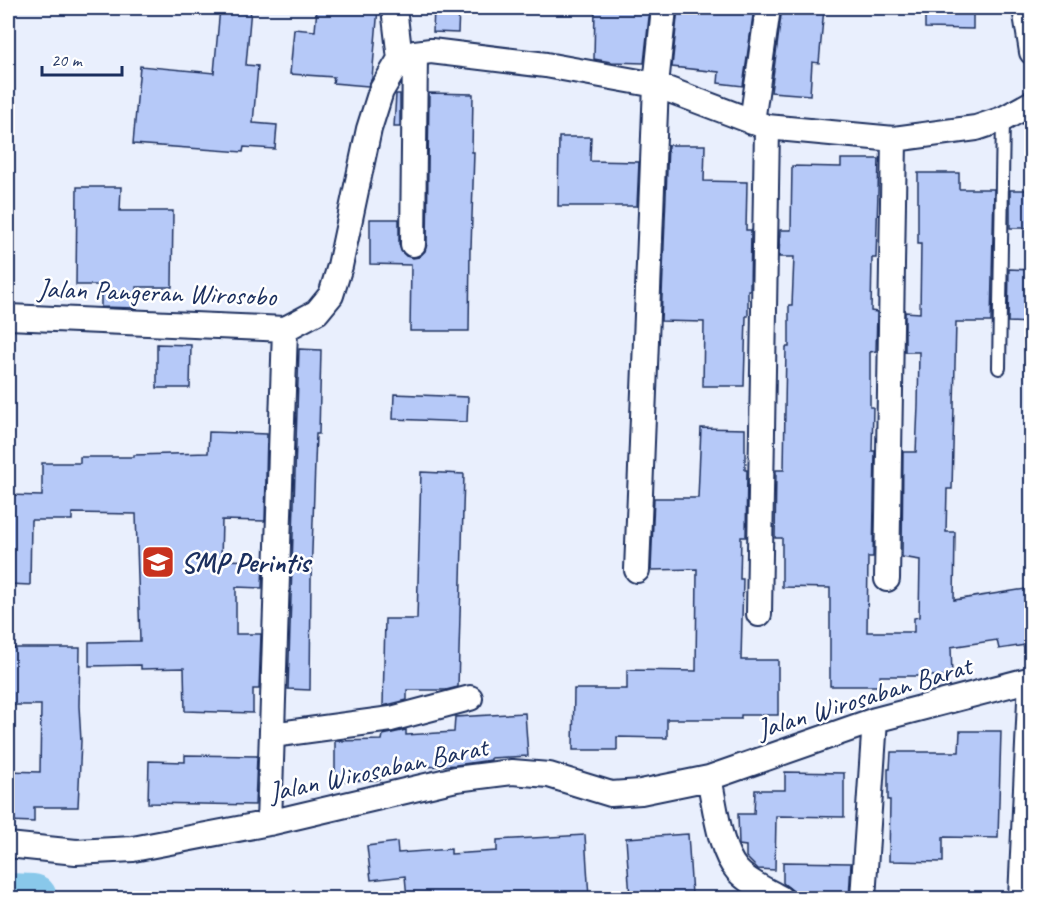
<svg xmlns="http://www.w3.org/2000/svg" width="1039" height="906" font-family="Caveat,sans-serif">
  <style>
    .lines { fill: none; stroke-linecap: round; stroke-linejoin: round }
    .river { stroke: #89c8ea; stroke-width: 48 }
    .building { fill: #b6c9f8; stroke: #1b2f5e; stroke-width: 1.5 }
    .lane-casing { stroke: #1b2f5e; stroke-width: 16 }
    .street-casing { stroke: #1b2f5e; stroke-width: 28 }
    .lane { stroke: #fff; stroke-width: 12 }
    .street { stroke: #fff; stroke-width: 24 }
    .labels { text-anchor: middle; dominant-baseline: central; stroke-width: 5; stroke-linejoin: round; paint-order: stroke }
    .street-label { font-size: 28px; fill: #1b2f5e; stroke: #fff }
    .poi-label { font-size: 28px; font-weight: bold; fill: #1b2f5e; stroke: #fff; text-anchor: start }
  </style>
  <rect width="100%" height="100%" fill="#e9effd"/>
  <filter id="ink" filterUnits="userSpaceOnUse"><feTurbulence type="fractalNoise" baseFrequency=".0167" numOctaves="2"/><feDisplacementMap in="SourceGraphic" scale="12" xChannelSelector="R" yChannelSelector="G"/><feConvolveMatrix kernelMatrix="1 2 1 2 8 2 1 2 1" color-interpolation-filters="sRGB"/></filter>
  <g filter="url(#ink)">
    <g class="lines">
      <path class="river" d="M8,897l25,1"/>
    </g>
    <path class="building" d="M220,8h31l-5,57 12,1 -5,57 24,2 -2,24 -31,-2 -1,5 -110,-8 7,-78 74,7z
      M317,8h61l-6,70 -4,8 -35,-3 1,-6 -44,-3 4,-45 21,2z
      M434,8h25l-1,25 -25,-1z
      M595,8h55l-6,55 -33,-1 -17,-3z
      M678,8h76l-11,78 -25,-3 1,-11 -47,-5z
      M782,8h42l-5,55 -7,-1 -2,33 -39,-3z
      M925,8h48v21l-48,-1z
      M429,93l44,1 -1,58h2l-3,96h-1l-1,83h-59l1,-66 -41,-1v-45h29v25l2,7 5,5 7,2 6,-1 6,-6 2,-7z
      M396,94h4v33h-6z
      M559,137h32l-1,24 49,1 -2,44h-79z
      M668,145h37l-1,36 43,1 -1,48h5l-1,60h-2v26h-2l-2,70h-41l1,-64 -43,-1z
      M841,159h38l-3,99h-4l-1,53 6,1 -1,39 -6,1v55h3l-1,44h3l-2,106h-5l-1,75h47v-14l5,-1 1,-57 -18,-3 1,-105h13l2,-46 1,-54h-14v-40l15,1 1,-69h-3v-71h41v16h35l-3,133h-35l-4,167h-5l-1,43h9l-1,68 78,-12v56l-33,5 -2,-9 -46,7 1,29h-72v10h-50v-98l-48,-1v-49h-7l1,-68h8l2,-123h3v-42h3l2,-48h-15l1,-27h11l1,-64 49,1z
      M77,187h44l-1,24h53l-1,76h-36v21l-35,-1v-22h-25z
      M1010,190h22v38h-22z
      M1009,269l23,1v53l-24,-1z
      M157,344l34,1 -1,43h-33z
      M299,349l22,1 -2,84h-3l-5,145 -1,111 -22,-1z
      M394,394l74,3 -1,25 -74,-3z
      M701,428l44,1v41h2l-1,67h-5l-1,42h3l-2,81h37v55h-37v4h-74v19l-50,-1v13h-44l1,-61h53v-19l69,1 1,-102 -46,1 3,-72h44z
      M209,432l58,2 -2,87 -43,-1 -1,40 42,1 -1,27 -26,-1v47h25l-2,55h-6v24l-68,-2 -1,-43 -43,1v-4l-52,1v-24l51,-1 -4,-127 -64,-1v7h-41l-1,65 -22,-1v-89l34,1v-33h38v-6h54v-2l74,-2z
      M421,472l43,2 -6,213 -12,3h-39v10l-24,6 2,-87h32z
      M8,648h72l-1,58 2,35 -3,66h-44v15l-26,-1v-50l32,1 1,-67h-33z
      M525,713l3,43 -37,2v2l-35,5 -77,5 1,10 -45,1v-40l47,-1 1,-5 23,-5v5l48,-3 1,-15z
      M960,731h41l-3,107 -55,-1v25l-54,-1 1,-61h-2v-31h2l1,-17h68z
      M185,755l72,1 -2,49 -107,-2 1,-42 36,1z
      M785,772l59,1v44l-68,-1 -1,54 -17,-1 -12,-12v-11l-7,-1 -1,-31h16l1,-24h30z
      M688,834l4,61 -62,3 -4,-60z
      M585,835l4,63h-182l-2,-22 -34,4 -4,-34 30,-4 1,11 53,-4v5l46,-3v-11z
      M783,862l68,1 -2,35h-49v-3h-6l-2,-5 -9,-7z"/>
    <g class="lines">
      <g class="lane-casing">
        <path id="lane" d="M999,368l4,-249"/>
      </g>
      <g class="street-casing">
        <path id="street" d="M394,8l6,51
          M1025,8l7,44
          M752,122l16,-114
          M413,244l2,-191
          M8,317l277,12 32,-17 14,-17 9,-29 29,-137 12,-38 19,-32 15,-6 16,-2 115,14 110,20 111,42 127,12 82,-11 27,-9 29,-16
          M637,570l19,-485 8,-77
          M887,579l7,-440
          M759,614l8,-487
          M272,735l119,-16 79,-21
          M709,778c6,26 10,72 28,92 10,12 29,20 43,28
          M269,823l16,-494
          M8,845l68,7 57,-3 136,-26 187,-44 56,-7 37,3 62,19 30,-2 68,-14 166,-58 157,-41
          M863,898l12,-178
          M1021,898l10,-219"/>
      </g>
      <use href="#lane" class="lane"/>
      <use href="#street" class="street"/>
    </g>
  </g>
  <defs>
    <g id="school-square" transform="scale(1.725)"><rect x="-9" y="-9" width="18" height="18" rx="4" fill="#c8321e" stroke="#fff"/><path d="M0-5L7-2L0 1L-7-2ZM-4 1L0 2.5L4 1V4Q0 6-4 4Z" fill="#fff"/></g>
  </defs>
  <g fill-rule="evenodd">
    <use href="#school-square" x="158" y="562"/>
  </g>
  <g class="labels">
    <g class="street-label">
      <text transform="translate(157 292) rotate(2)">Jalan Pangeran Wirosobo</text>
      <text transform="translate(864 697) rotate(-17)">Jalan Wirosaban Barat</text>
      <text transform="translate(378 769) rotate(-12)">Jalan Wirosaban Barat</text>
    </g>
    <g class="poi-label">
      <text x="181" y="562">SMP Perintis</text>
    </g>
  </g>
  <rect width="1039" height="906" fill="none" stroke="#fff" stroke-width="30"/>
  <rect x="15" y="15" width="1009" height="876" fill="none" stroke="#1b2f5e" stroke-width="2" filter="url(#ink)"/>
  <path d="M42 66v9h80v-9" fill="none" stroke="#1b2f5e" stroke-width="3"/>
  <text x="51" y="66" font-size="18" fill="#1b2f5e" stroke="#ffffff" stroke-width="4.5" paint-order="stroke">20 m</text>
</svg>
